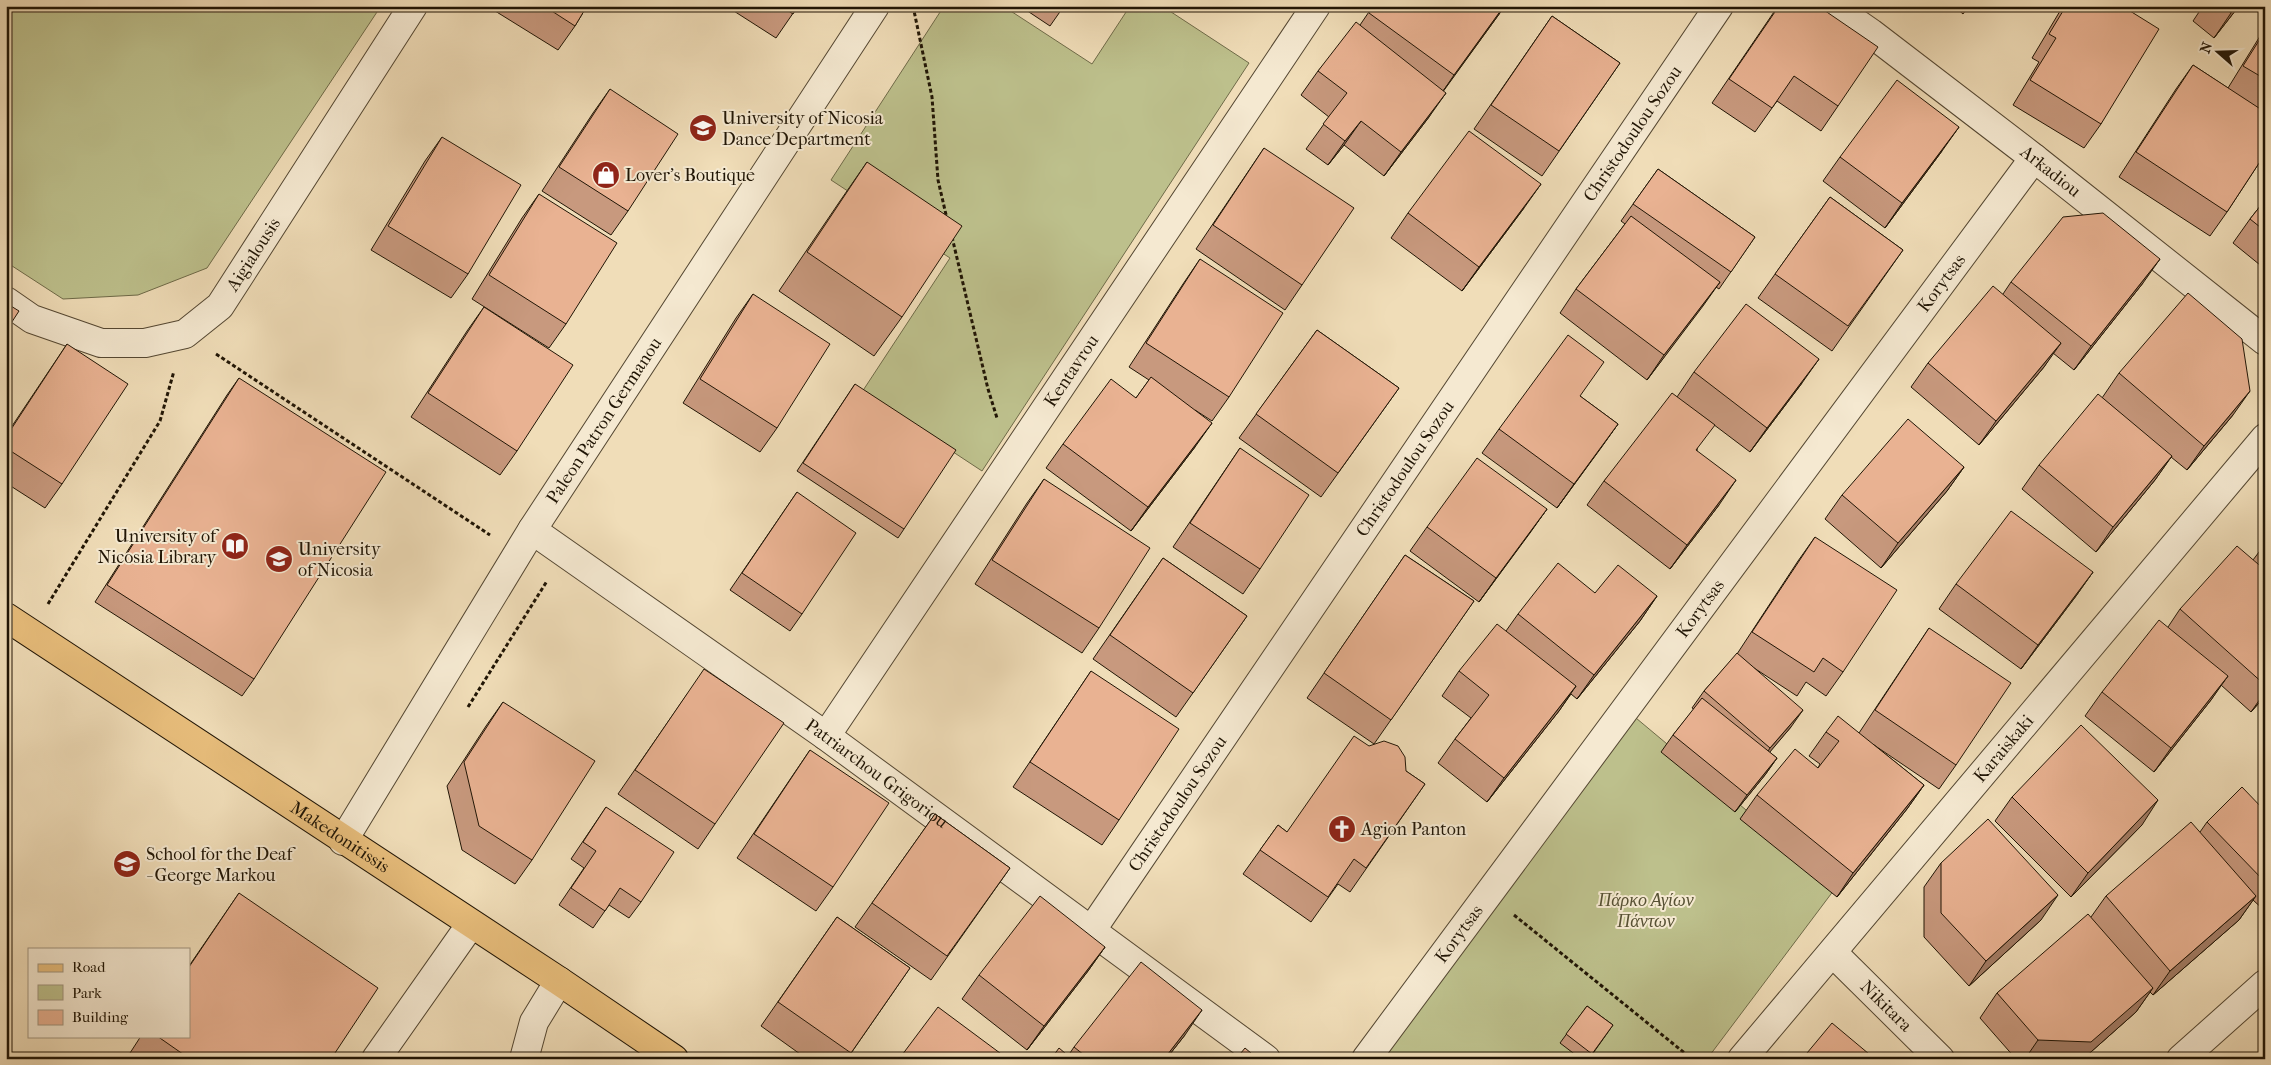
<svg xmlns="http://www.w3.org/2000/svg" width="2271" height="1065" font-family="'IM FELL French Canon',serif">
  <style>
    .green { fill: #bdc08c; stroke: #6e6a48 }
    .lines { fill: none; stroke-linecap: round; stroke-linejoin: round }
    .minor-casing { stroke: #544732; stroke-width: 30 }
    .major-casing { stroke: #201505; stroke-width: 30 }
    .path { stroke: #201505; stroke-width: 3; stroke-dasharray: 4 2.5; stroke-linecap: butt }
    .minor { stroke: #f5e9d1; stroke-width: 28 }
    .major { stroke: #e8be7c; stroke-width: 28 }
    .wall { fill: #c8997e; stroke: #201505 }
    .shaded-wall { fill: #a37d66; stroke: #201505 }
    .building { fill: #e9b292; stroke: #201505 }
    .labels { text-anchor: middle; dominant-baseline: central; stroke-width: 4; stroke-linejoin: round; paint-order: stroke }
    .poi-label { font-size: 18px; fill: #201505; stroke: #f5e9d1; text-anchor: start }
    .street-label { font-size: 18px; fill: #201505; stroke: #f5e9d1 }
    .park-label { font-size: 18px; font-style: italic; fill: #575134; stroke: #f5e9d1 }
  </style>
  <rect width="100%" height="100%" fill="#f0ddb8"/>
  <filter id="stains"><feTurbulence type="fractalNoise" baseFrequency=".004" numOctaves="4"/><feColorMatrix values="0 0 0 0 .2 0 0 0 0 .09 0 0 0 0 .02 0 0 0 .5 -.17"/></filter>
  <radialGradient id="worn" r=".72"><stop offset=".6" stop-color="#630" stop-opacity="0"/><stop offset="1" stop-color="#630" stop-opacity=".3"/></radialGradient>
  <path class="green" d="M6,6h372l1,3 -172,259 -69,27 -75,4 -57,-37z
    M944,6h59l89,58 38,-58h32l87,57 -267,408 -120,-79 88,-134 -119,-78z
    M1624,708l213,178 -130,173h-341z"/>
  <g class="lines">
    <g class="minor-casing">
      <g id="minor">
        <path id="s1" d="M1832,6l39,27 163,125 231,183"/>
        <path id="s2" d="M6,301l26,18 69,24h44l40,-9 35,-28 193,-300"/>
        <path id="s3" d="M532,530l294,206 440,323"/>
        <path id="s4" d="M826,736l490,-730"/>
        <path id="s5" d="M343,841l189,-311 343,-524"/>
        <path id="s6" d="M1091,931l628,-925"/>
        <path id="s7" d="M1833,953l107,106"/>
        <path d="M376,1059l95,-135"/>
        <path d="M524,1059l10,-37 25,-41"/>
        <path id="s8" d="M1366,1059l668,-901"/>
        <path id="s9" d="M1742,1059l523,-621"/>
        <path d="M2181,1059l84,-75"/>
      </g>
    </g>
    <g class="major-casing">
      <g id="major">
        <path id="s10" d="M6,617l553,364 115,78"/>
      </g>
    </g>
    <path class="path" d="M913,6l19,91 6,83 9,39
      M952,237l36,152 9,29
      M216,354l274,181
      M48,604l112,-183 14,-50
      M468,707l79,-126
      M1514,915l178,144"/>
    <use href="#minor" class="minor"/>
    <use href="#major" class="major"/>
  </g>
  <path class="wall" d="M487,6h100l-12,20 -17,24z
    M726,6h72l-22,32z
    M1020,6h44l-14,20z
    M1373,6h132l-62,85 -14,26 -45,59 -40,-31 -16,20 -22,-16 23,-32 -28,-22 17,-24 42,-46z
    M1778,6l60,100 -17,25 -44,-30 -22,31 -43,-29z
    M1954,6h15l-6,8z
    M2063,6h59l-21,118 -17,24 -71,-43 26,-43 -7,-4z
    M2203,6h36l-25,32 -21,-17z
    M1552,16l68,47 -78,113 -68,-47z
    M2265,28v126l-38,58 -17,24 -91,-59 57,-88 17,-24 35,23z
    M610,89l18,122 -17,24 -69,-44 51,-78z
    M442,137l26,137 -17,24 -80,-48 54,-89z
    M1264,148l38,137 -17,25 -89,-61z
    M1942,151l-57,77 -62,-47 17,-24z
    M867,162l35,155 -28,39 -95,-65 61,-90z
    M1658,169l97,68 -36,52 -3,-2 -69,93 -87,-67 16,-24 49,-65 -4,-3z
    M539,194l27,130 -17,24 -77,-49 50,-81z
    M1830,197l73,53 -71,101 -74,-53z
    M2265,200v69l-32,-26 17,-24z
    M1524,208l-62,83 -71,-53 17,-25z
    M1200,259l29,138 -17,24 -17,-11v37l-64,84 -85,-63 17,-24 73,-46 13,-18 -20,-13 54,-83z
    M2011,282l132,1 -69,87 -21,-17 -9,14 -65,78 -68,-58 17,-24 75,-69z
    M753,294l24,134 -17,24 -77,-49 53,-85z
    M484,307l33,144 -17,24 -89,-58 56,-86z
    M1317,330l82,58 -78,109 -82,-59z
    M67,344l-5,140 -17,24 -39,-25v-48z
    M1694,372l108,11 -52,69 -49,-37 -4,36 22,54 -49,64 -83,-64 17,-24 73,-84z
    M2119,373l114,42 -46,55 -16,-13 -16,23 -59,72 -74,-63 17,-24 82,-51 -19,-16z
    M239,378l15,301 -12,17 -147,-94 132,-207z
    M855,384l49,145 -6,9 -101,-67z
    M1580,396l38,28 -61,84 -75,-55 17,-24z
    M1240,448l20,121 -17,25 -70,-47z
    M1964,467l-17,24 -66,77 -56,-49 17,-24z
    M1044,479l55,149 -17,25 -107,-69 52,-81z
    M797,492l5,122 -12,17 -60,-41z
    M1547,509l-68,93 -69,-51 17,-24z
    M1815,537l28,135 -17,24 -20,-14 -9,14 -43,-28 37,59 -22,25 8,6 -12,17 -30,37 -74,-60 12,-17 21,-26 -2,-1 12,-17 33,-37 61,-93z
    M2265,544v152l-14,16 -30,-27 -10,15 -57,72 -69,-56 17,-24 66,-65 12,-18 73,-49z
    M1405,555l69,46 -100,143 -67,-46z
    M1163,558l84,58 -71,101 -83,-58z
    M2093,572l-17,24 -55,73 -82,-60 17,-25z
    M1595,593l62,3 -17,25 -63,78 -6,-5 -12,17 -72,91 -49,-39 17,-24 16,-21 -29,-22 17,-25 47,-40 12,-17z
    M1929,628l27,137 -17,24 -65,-44 50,40 -17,24 -70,88 -97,-78 17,-24 61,-27 2,-4 -11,-8 17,-24 33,1z
    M1091,671l28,149 -17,25 -89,-58z
    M688,693l27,131 -17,25 -80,-55z
    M503,702l29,158 -17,24 -53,-34 -15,-64 39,-60z
    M810,750l23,137 -17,24 -79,-53 56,-83z
    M1406,771l19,13 -75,108 -12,-8 -27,38 -68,-48 35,-49 9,7z
    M2012,797l130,28 -71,72 -76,-76z
    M606,807l35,95 -12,16 -20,-13 -16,23 -34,-23 25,-37 -13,-9z
    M2265,811v100l-12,-11 -14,20 -86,75 -3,-3 -14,20 -53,47h-67l-36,-41 17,-25 94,-76 15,-21 94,-64 7,-10z
    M935,814l75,54 -79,112 -76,-53z
    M1941,863l100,57 -72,66 -45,-49v-50z
    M239,893l92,166h-193l-8,-6 11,-17h48v-70z
    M837,917l73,51 -63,91h-40l-46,-33z
    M1105,947l-17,24 -61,79 -65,-51 17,-24z
    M1587,1006l26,19 -24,34h-8l-21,-16z
    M1185,1035l-19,24h-115l17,-3 6,-9z"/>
  <path class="shaded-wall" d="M1504,6h1l-68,94 17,-25z
    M2236,6h3l-25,32 17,-25z
    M1446,93l-17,24 -45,59 17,-24z
    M1361,121l-17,24 -16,20 17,-24z
    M1959,127l-17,24 -57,77 17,-25z
    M1541,184l-17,24 -62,83 17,-24z
    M2160,259l-17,24 -69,87 17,-24z
    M1720,282l-17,24 -56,74 17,-25z
    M2061,343l-17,24 -65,78 17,-24z
    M1819,359l-17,24 -52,69 17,-24z
    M2250,391l-17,24 -46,55 17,-24z
    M1212,423l-17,24 -64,84 17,-24z
    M1618,424l-17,24 -44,60 17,-24z
    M2172,456l-17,24 -59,72 17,-25z
    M1964,467l-17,24 -66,77 17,-25z
    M1736,480l-17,25 -49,64 17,-24z
    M1547,509l-17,24 -51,69 17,-24z
    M2093,572l-17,24 -55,73 17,-24z
    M1657,596l-17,25 -63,78 17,-24z
    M2228,676l-17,24 -57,72 17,-24z
    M1576,686l-17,25 -72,91 17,-24z
    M2265,692v4l-14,16z
    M1803,710l-12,17 -32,38 11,-17z
    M1777,758l-12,17 -30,37 12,-17z
    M1924,785l-17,24 -70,88 16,-24z
    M2158,800l-16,25 -71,72 17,-24z
    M2058,895l-17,25 -72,66 17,-25z
    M2256,896l-17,24 -86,75 17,-24z
    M1105,947l-17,24 -61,79 17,-24z
    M2153,988l-17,24 -53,47h-58l13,-19z
    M1202,1010l-17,25 -19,24h-2z"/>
  <path class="building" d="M544,6h43l-12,20z
    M781,6h17l-5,8z
    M1373,6h131l-50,69 -85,-62z
    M1779,6h39l60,41 -40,59 -44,-30 -22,32 -43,-29z
    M2066,6h56l37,23 -58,95 -71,-44 26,-42 -7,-4z
    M2222,6h14l-5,7z
    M1552,16l68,47 -61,88 -68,-46z
    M1356,22l90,71 -45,59 -40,-31 -16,20 -22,-17 24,-31 -29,-22z
    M2265,31v48l-22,-13z
    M2193,65l72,47v42l-38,58 -91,-60z
    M1897,80l62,47 -57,76 -62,-46z
    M610,89l68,45 -50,77 -69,-44z
    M1469,131l72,53 -62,83 -71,-54z
    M442,137l79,48 -53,89 -80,-48z
    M1264,148l90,60 -52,77 -89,-60z
    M867,162l95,64 -60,91 -95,-65z
    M1658,169l97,68 -24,35 -98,-68z
    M539,194l78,49 -51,81 -77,-49z
    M1830,197l73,53 -55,76 -73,-52z
    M2265,200v31l-15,-12z
    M2103,213l57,46 -69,87 -80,-64 52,-65z
    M1631,216l89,66 -56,73 -88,-66z
    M1200,259l83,54 -54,84 -83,-54z
    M1993,286l68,57 -65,78 -68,-58z
    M2188,293l54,46 8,52 -46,55 -85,-73z
    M753,294l77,50 -53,84 -77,-49z
    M6,303l13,8 -13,20z
    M1746,304l73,55 -52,69 -73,-56z
    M484,307l89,58 -56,86 -89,-58z
    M1317,330l82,58 -61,85 -82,-59z
    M1568,335l36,27 -24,34 38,28 -44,60 -75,-55z
    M67,344l61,40 -66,100 -56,-36v-11z
    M1151,377l61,46 -64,84 -85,-63 48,-65 25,19z
    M239,378l147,94 -132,207 -147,-94z
    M855,384l101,66 -52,79 -101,-66z
    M1672,393l43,32 -19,25 40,30 -49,65 -83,-64z
    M2098,394l74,62 -59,71 -74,-62z
    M1908,419l56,48 -66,76 -56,-48z
    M1240,448l69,47 -49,74 -70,-46z
    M1477,458l70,51 -51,69 -69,-51z
    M1044,479l106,69 -51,80 -107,-68z
    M797,492l59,41 -54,81 -60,-41z
    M2011,511l82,61 -55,73 -82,-61z
    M1815,537l82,53 -54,82 -20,-14 -9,14 -62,-40z
    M2265,544v6l-3,-3z
    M2237,546l28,24v115l-85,-76z
    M1405,555l69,46 -83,119 -67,-47z
    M1163,558l84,58 -54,77 -83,-58z
    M1558,563l37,30 23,-28 39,31 -63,79 -76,-61z
    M2159,620l69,56 -57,72 -69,-56z
    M1497,624l79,62 -72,92 -49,-39 34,-44 -30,-24z
    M1929,628l82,55 -55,82 -81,-55z
    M1737,653l66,57 -33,38 -66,-57z
    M704,669l80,54 -69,101 -80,-54z
    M1091,671l88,58 -60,91 -89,-58z
    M1702,698l75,60 -30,37 -74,-60z
    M503,702l92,59 -63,99 -53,-34 -15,-64z
    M1838,716l86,69 -71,88 -96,-78 38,-46 23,19 21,-27 -13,-9z
    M2081,725l77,75 -70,73 -76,-76z
    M1354,736l15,10 15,-5 14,5 7,11 1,14 19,13 -59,84 -12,-9 -26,38 -68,-47 18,-25 9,7z
    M810,750l79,53 -56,84 -79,-53z
    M2242,787l23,24v71l-58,-60z
    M606,807l68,45 -33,50 -21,-14 -15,23 -34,-23 25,-37 -13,-9z
    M935,814l75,54 -63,88 -75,-53z
    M1988,819l70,76 -72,66 -45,-48v-50z
    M2191,822l65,74 -86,75 -64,-75z
    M239,893l139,95 -47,71h-141l-33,-23h32v-69z
    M1040,896l65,51 -61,79 -65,-51z
    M2088,914l65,74 -62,54 -53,-2 -41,-47z
    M837,917l73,51 -59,85 -73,-51z
    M1141,962l61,48 -38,49h-75l-15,-12z
    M1587,1006l26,19 -21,29 -26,-20z
    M938,1007l70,52h-109z
    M1832,1023l43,36h-73z
    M1059,1048l13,11h-21z
    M1245,1048l13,11h-22z"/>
  <defs>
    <g id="university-disc" transform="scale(1.4375)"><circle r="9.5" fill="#8f2418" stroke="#f5e9d1"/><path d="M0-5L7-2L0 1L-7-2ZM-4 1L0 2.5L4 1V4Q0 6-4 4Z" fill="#fff"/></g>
    <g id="shop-disc" transform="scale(1.4375)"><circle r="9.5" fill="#8f2418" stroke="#f5e9d1"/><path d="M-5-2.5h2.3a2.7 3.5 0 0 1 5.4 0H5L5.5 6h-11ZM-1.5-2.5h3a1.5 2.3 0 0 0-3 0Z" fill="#fff"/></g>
    <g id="library-disc" transform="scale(1.4375)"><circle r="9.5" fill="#8f2418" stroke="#f5e9d1"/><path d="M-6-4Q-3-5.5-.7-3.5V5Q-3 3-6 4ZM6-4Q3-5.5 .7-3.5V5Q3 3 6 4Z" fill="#fff"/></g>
    <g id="church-disc" transform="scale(1.4375)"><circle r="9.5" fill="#8f2418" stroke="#f5e9d1"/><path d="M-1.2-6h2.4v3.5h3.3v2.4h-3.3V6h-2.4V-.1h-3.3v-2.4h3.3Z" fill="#fff"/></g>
    <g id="school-disc" transform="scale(1.4375)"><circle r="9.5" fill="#8f2418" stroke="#f5e9d1"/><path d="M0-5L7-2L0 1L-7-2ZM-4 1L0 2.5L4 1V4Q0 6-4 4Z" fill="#fff"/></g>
  </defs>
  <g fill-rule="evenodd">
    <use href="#university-disc" x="703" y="128"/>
    <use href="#shop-disc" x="606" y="175"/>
    <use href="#library-disc" x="235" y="546"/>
    <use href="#university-disc" x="279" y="559"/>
    <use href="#church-disc" x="1342" y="829"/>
    <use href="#school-disc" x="127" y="864"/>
  </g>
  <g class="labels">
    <g class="poi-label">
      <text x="722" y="118">University of Nicosia<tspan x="722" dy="21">Dance Department</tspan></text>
      <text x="625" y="175">Lover's Boutique</text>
      <text x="216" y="536" text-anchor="end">University of<tspan x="216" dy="21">Nicosia Library</tspan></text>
      <text x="298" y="549">University<tspan x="298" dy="21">of Nicosia</tspan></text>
      <text x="1361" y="829">Agion Panton</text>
      <text x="146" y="854">School for the Deaf<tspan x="146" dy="21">- George Markou</tspan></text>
    </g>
    <g class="street-label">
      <text stroke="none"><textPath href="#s6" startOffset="964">Christodoulou Sozou</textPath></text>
      <text stroke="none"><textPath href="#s1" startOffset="274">Arkadiou</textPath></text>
      <text stroke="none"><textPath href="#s2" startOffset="296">Aigialousis</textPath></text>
      <text stroke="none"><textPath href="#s8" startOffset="966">Korytsas</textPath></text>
      <text stroke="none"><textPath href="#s4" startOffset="440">Kentavrou</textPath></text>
      <text stroke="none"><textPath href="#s5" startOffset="495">Paleon Patron Germanou</textPath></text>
      <text stroke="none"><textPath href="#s6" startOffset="559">Christodoulou Sozou</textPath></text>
      <text stroke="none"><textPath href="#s8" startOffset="561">Korytsas</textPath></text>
      <text stroke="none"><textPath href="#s9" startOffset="406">Karaiskaki</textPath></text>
      <text stroke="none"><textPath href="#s3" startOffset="422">Patriarchou Grigoriou</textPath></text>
      <text stroke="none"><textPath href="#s6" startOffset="154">Christodoulou Sozou</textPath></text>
      <text stroke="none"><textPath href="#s10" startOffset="400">Makedonitissis</textPath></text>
      <text stroke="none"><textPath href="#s8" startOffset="156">Korytsas</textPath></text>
      <text stroke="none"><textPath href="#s7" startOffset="75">Nikitara</textPath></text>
    </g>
    <g class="park-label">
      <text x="1646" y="900">Πάρκο Αγίων<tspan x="1646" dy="21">Πάντων</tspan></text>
    </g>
  </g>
  <rect width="2271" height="1065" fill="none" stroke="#f0ddb8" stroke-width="25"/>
  <rect x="8" y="8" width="2256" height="1050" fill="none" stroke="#201505" stroke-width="2.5"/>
  <rect x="12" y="12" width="2246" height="1040" fill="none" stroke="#201505"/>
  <rect x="28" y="948" width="162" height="90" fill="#f5e9d1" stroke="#a0947f"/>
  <rect x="38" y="964" width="25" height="8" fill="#e8be7c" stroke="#a0947f"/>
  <text x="72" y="972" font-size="15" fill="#201505">Road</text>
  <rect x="38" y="985" width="25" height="15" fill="#bdc08c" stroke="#a0947f"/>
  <text x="72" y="998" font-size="15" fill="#201505">Park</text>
  <rect x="38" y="1010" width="25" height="15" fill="#e9b292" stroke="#a0947f"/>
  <text x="72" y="1022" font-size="15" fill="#201505">Building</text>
  <g transform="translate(2218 52) rotate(290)" stroke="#f5e9d1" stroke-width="4" paint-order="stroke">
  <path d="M0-4L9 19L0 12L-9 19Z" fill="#201505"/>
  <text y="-8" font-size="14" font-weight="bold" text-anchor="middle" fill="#201505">N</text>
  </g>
  <rect width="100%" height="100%" filter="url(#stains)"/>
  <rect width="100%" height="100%" fill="url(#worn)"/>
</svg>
